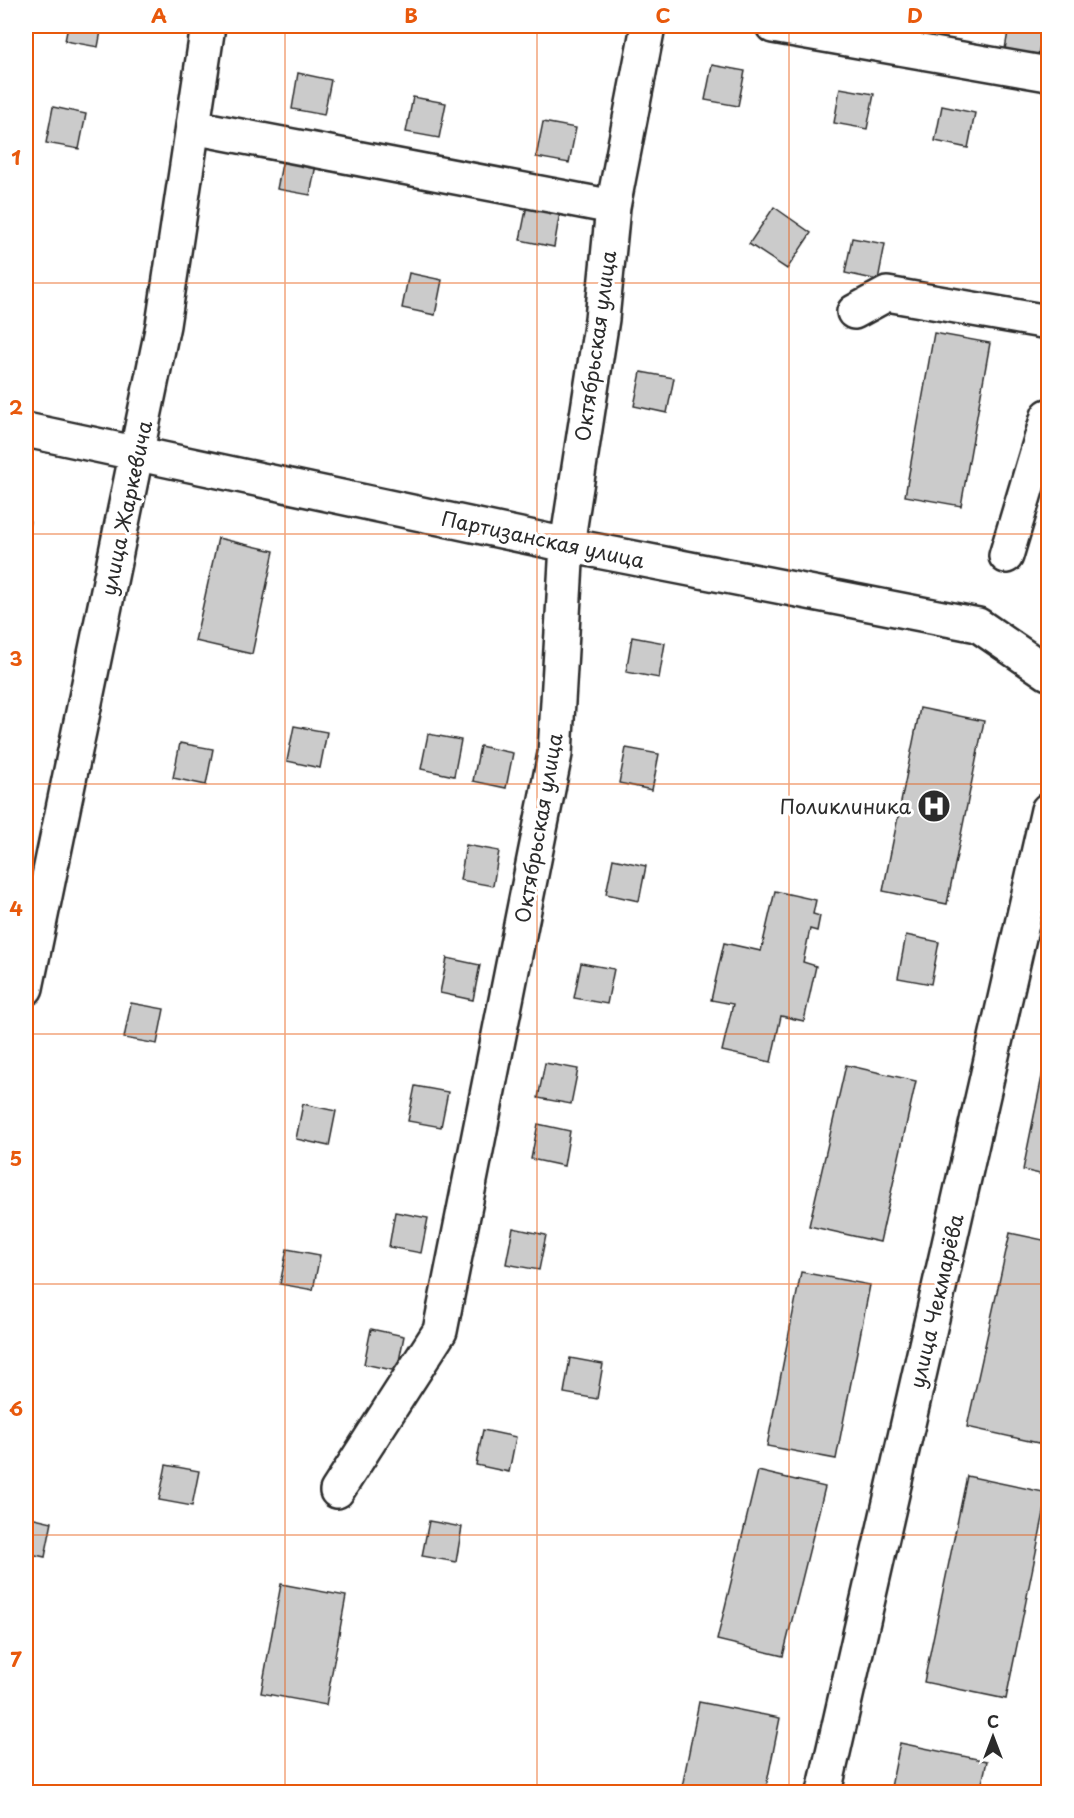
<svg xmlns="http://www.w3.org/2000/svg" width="1074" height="1818" font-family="'Playpen Sans',sans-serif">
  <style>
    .building { fill: #cbcbcb; stroke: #2b2b2b; stroke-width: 1.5 }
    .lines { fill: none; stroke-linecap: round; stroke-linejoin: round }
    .minor-casing { stroke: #2b2b2b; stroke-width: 38 }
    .minor { stroke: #fff; stroke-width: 33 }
    .grid { fill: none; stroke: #e8590c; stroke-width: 1.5; stroke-opacity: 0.55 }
    .labels { text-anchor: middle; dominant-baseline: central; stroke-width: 6; stroke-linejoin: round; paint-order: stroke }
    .street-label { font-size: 20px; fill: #2b2b2b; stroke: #fff }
    .poi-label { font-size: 20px; fill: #2b2b2b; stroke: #fff; text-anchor: end }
    .neatline { fill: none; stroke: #e8590c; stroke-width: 2 }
    .grid-label { font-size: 20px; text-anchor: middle; font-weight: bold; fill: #e8590c }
  </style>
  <rect width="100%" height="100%" fill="#fff"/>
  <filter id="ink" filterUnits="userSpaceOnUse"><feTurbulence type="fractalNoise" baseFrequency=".0167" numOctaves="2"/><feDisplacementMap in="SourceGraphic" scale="12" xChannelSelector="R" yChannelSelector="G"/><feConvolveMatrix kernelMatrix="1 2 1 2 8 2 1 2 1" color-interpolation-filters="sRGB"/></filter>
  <g filter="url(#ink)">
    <path class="building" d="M68,26h34l-4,21 -33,-6z
      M1009,26h35l-6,29 -33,-6z
      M712,65l33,6 -7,35 -33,-6z
      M298,73l33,7 -7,35 -32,-6z
      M840,88l34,6 -7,35 -33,-6z
      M413,97l33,6 -7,35 -33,-6z
      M942,106l33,7 -7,35 -33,-7z
      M53,107l33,7 -7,35 -33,-6z
      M543,122l33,6 -7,35 -33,-6z
      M284,154l33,6 -7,35 -33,-6z
      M527,205l33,7 -6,35 -34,-7z
      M774,207l37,26 -24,36 -38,-25z
      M852,238l33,6 -7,36 -33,-7z
      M409,273l33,7 -7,35 -33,-7z
      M934,333l56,10 -29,163 -56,-10z
      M641,372l33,6 -7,35 -33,-7z
      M26,520l4,1 -4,26z
      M218,538l56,13 -22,103 -57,-13z
      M632,637l33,6 -6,35 -33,-6z
      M920,708l64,13 -37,183 -64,-13z
      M294,726l33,6 -7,36 -33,-7z
      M428,734l33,6 -7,36 -33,-7z
      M180,743l33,6 -7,36 -33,-7z
      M480,746l33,7 -7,35 -33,-7z
      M626,748l33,6 -7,36 -33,-7z
      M466,845l33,6 -6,35 -33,-6z
      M613,859l33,7 -7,35 -33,-7z
      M775,891l41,9 -3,14 7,2 -3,15 -7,-2 -7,33 13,4 -12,55 -23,-5 -10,46 -49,-11 11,-47 -22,-4 13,-57 37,8z
      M906,935l33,7 -8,42 -33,-6z
      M447,958l33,7 -7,35 -33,-7z
      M581,963l33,6 -7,35 -33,-6z
      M131,1003l33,6 -7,35 -33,-6z
      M1048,1047v129l-25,-6z
      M545,1063l33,6 -7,35 -33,-6z
      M846,1065l70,16 -36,161 -71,-16z
      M415,1086l33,6 -7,35 -33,-6z
      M303,1104l33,7 -7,35 -33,-7z
      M538,1124l32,7 -6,35 -33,-7z
      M395,1212l33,6 -7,35 -32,-6z
      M513,1228l33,7 -7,35 -33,-6z
      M1010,1233l38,8v180l-5,23 -76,-17z
      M287,1249l33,6 -7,35 -33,-6z
      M801,1272l69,13 -34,174 -69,-13z
      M371,1329l33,7 -7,35 -33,-7z
      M570,1358l33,6 -6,35 -33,-6z
      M483,1430l33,7 -7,35 -33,-7z
      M166,1465l33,6 -7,35 -33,-6z
      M758,1471l67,16 -42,169 -66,-16z
      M967,1476l81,17 -42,206 -82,-17z
      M26,1516l26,6 -7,35 -19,-4z
      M429,1521l33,6 -6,35 -34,-6z
      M281,1584l65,12 -20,109 -65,-12z
      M699,1702l81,16 -15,74h-84z
      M900,1743l87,18 -7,31h-90z"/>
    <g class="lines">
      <g class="minor-casing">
        <path id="minor" d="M773,26l275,48
          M193,127l420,80
          M854,312l33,-18 161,28
          M26,430l541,115 411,80 70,48
          M1006,556l42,-140
          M26,988l137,-663 45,-299
          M337,1491l103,-160 115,-577 12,-209 35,-226 11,-112 35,-181
          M824,1792l224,-982"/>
      </g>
      <use href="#minor" class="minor"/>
    </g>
  </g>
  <path class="grid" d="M285,26v1766M537,26v1766M789,26v1766M26,283h1022M26,534h1022M26,784h1022M26,1034h1022M26,1284h1022M26,1535h1022"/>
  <defs>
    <g id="hospital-disc" transform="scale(1.725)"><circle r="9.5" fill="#2b2b2b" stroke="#fff"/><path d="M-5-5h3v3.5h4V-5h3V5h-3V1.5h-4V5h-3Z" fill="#fff"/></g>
  </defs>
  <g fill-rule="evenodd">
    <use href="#hospital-disc" x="934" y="806"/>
  </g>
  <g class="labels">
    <g class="street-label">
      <text transform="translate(595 346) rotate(-82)">Октябрьская улица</text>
      <text transform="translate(126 508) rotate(-78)">улица Жаркевича</text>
      <text transform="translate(543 539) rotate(12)">Партизанская улица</text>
      <text transform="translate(538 828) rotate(-80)">Октябрьская улица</text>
      <text transform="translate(936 1301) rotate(-77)">улица Чекмарёва</text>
    </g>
    <g class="poi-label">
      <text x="911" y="806">Поликлиника</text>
    </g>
  </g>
  <rect width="1074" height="1818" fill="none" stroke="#fff" stroke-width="66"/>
  <g transform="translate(993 1737)" stroke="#ffffff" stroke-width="4.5" paint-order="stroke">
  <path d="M0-4.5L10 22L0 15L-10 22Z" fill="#2b2b2b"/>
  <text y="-9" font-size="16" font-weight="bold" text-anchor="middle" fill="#2b2b2b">С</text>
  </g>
  <rect x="33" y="33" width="1008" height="1752" class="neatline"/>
  <g class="grid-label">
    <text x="159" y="23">A</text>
    <text x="411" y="23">B</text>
    <text x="663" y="23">C</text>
    <text x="915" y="23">D</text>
    <text x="16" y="165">1</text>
    <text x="16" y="415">2</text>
    <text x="16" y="666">3</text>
    <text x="16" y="916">4</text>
    <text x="16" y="1166">5</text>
    <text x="16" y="1416">6</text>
    <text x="16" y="1667">7</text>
  </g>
</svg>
